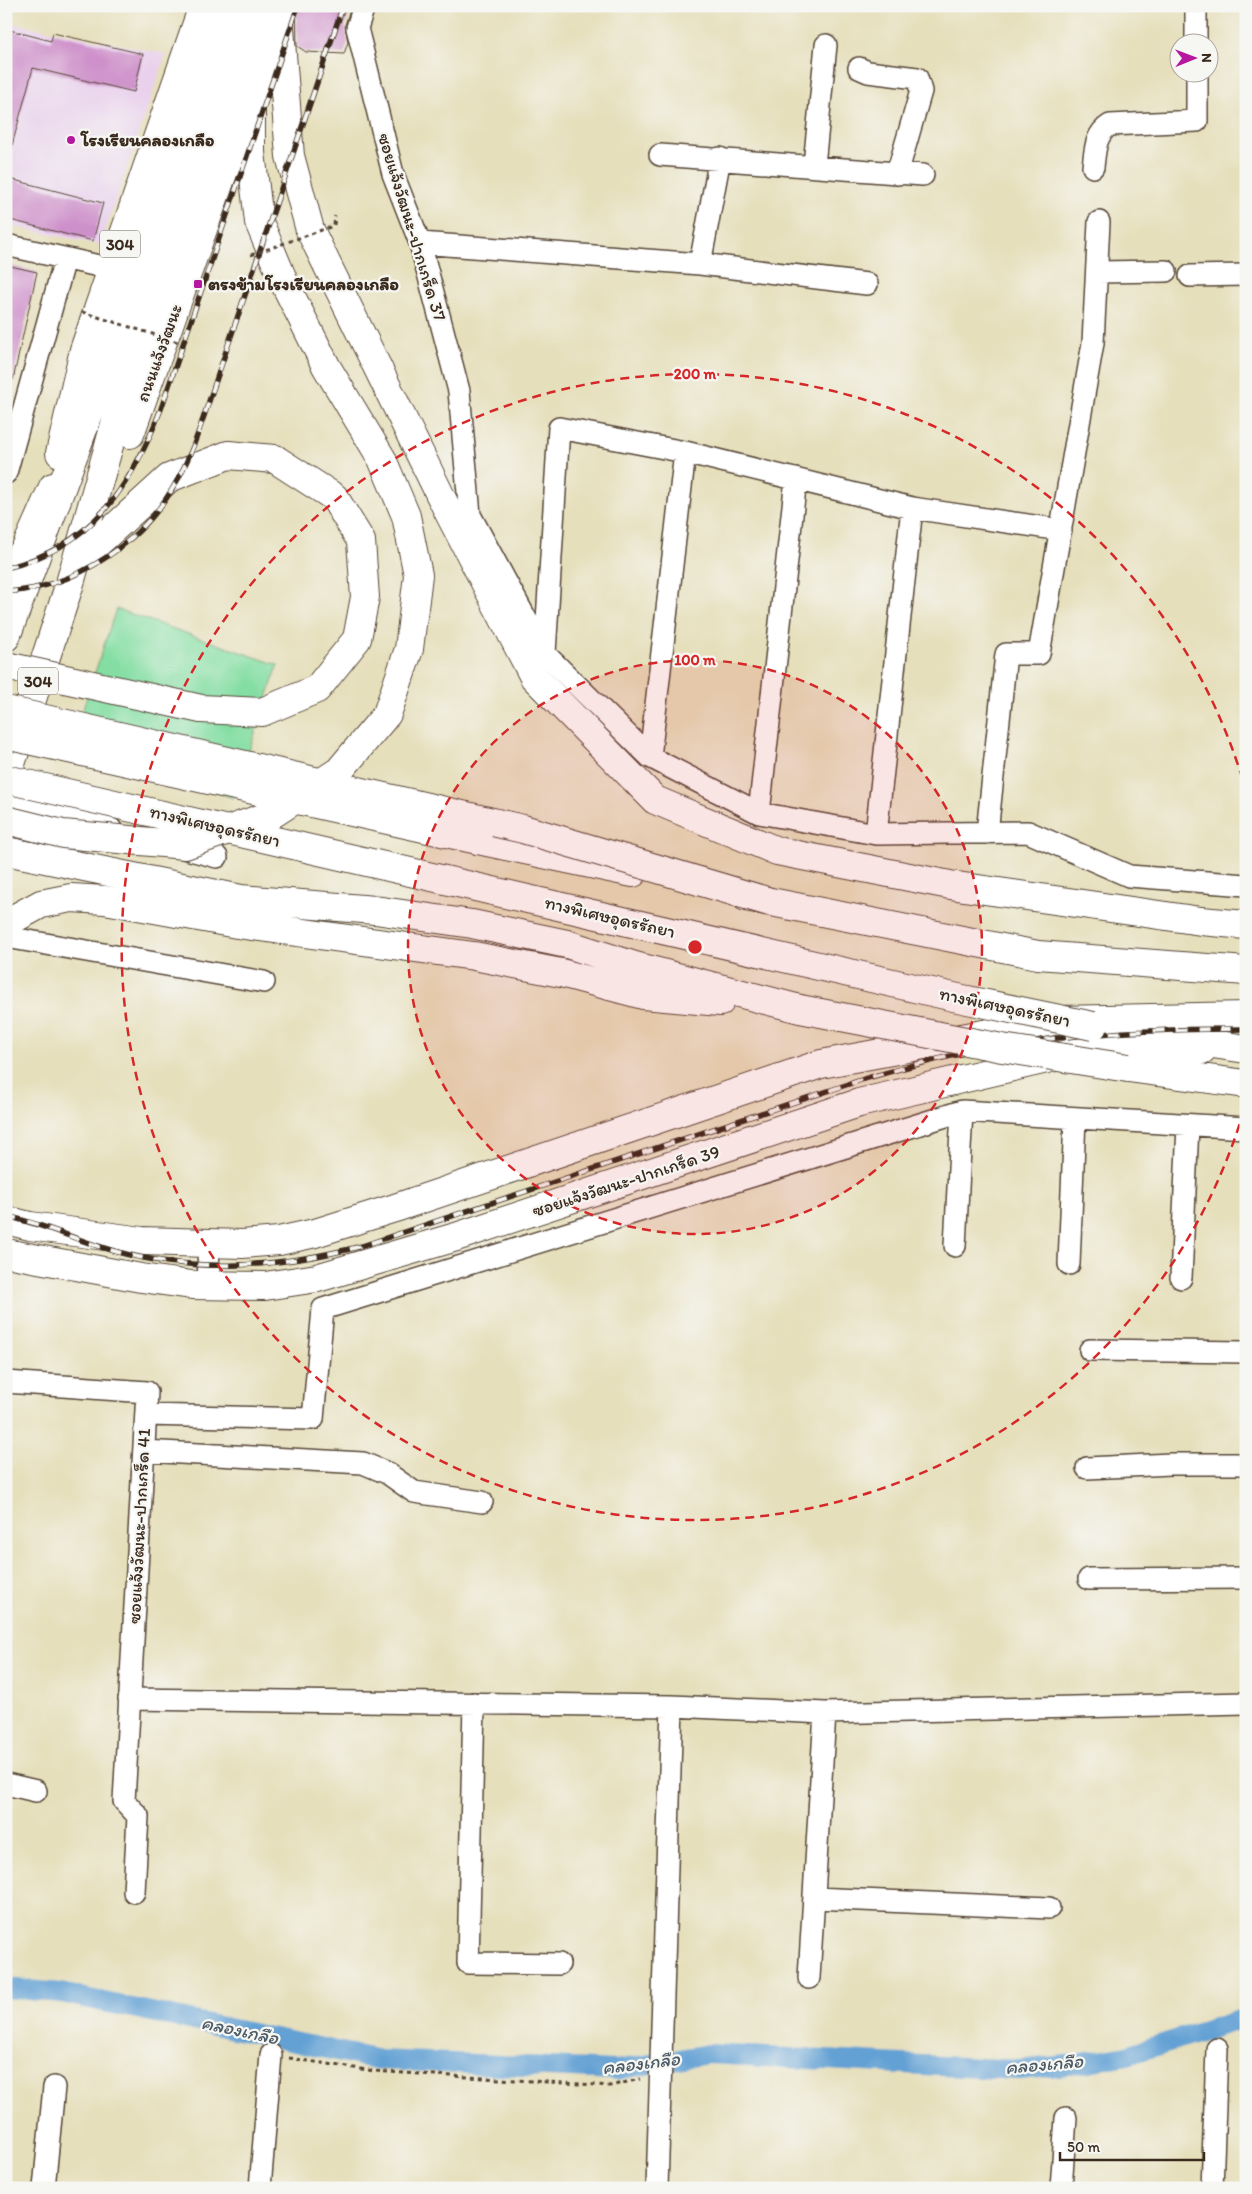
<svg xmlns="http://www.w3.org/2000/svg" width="1252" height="2194" font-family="Itim,'Playpen Sans Thai',sans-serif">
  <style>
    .built { fill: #e9d1ed }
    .green { fill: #84dea3; stroke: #608460 }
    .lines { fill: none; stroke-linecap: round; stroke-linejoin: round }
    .canal { stroke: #63a1d4; stroke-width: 20 }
    .building { fill: #ce90ca }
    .minor-casing { stroke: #554536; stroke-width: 24 }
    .major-casing { stroke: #554536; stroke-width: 30 }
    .highway-casing { stroke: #554536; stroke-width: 30 }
    .path { stroke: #554536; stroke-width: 3; stroke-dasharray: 4 4; stroke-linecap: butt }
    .minor { stroke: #fff; stroke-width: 21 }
    .major { stroke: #fff; stroke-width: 28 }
    .highway { stroke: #fff; stroke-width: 28 }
    .rail-casing { stroke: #3b2a1e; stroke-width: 5.5 }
    .rail { stroke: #f6f6f2; stroke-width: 4; stroke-dasharray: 11; stroke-linecap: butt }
    .highway-bridge-casing { stroke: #554536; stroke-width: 30; stroke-linecap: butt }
    .path-bridge { stroke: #554536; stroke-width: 3; stroke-dasharray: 4 4; stroke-linecap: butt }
    .highway-bridge { stroke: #fff; stroke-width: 28 }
    .ring { fill: none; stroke: #d62828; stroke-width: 2.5; stroke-dasharray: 9 6 }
    .poi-dot { fill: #b5179e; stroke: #f6f6f2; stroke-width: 2 }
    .labels { text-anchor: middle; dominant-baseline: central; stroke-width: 4.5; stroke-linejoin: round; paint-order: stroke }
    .shield { fill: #f6f6f2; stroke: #73675e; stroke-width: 1 }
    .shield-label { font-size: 16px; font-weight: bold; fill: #3b2a1e }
    .poi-label { font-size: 18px; font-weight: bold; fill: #3b2a1e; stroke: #f6f6f2; text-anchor: start }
    .street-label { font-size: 18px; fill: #3b2a1e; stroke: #f6f6f2 }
    .water-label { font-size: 19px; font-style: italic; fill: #4b5a67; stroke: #f6f6f2 }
    .centre { fill: #d62828; stroke: #f6f6f2; stroke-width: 2.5 }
    .ring-label { font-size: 15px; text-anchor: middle; font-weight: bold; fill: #d62828; stroke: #f6f6f2; stroke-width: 4.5; stroke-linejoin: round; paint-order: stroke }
  </style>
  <rect width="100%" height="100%" fill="#f6f6f2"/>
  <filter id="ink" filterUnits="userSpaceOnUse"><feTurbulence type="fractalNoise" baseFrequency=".02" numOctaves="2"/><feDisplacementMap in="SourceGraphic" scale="10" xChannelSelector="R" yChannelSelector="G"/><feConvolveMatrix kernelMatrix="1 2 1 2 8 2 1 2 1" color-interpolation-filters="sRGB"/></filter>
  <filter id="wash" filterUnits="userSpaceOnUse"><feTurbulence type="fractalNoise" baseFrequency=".0096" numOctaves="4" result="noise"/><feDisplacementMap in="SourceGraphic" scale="20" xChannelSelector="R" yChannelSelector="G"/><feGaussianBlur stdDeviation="1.12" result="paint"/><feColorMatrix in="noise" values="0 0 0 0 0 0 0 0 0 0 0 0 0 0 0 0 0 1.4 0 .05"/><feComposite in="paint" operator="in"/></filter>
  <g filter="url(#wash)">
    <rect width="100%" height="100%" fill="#e6dfbb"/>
    <path class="built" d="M6,22l160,32 -66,191 -94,-20z"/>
    <path class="green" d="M116,609l162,56 -45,133 -161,-56z"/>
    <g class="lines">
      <path class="canal" d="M6,1988l55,5 319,67 236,10 92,-16 311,16 58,-6 50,-9 119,-37"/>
    </g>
    <g id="blocks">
      <path class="building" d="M296,6h55l-6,19 3,17 -4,12 -38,-2 -9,-6z
        M6,29l45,12 2,-8 90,21 -9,38 -101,-24 -22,81 -5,-1z
        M6,178l97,25 -10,38 -87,-22z
        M6,265l31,7 -24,108 -7,-1z"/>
    </g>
  </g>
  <g filter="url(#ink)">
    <use href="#blocks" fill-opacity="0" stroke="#554536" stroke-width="1"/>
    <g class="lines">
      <g class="minor-casing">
        <path id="minor" d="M364,6l-7,22 36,146 27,69 39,148 11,124 75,139 105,103 109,56 117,21 152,-2 101,44 117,9
          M1196,6v36
          M859,68l9,4 49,6 4,13 -24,83
          M660,155l263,20
          M814,165l12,-120
          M1093,167c2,-16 2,-33 17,-42l87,-4v-49
          M420,243l280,21 167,20
          M6,245l106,24
          M700,264l20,-106
          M1097,272l69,-1
          M1190,276l56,-1
          M6,473l59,-214
          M545,653l14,-225 126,24 227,56 149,22
          M650,757l35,-305
          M6,798l26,10 79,21
          M759,813l37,-334
          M987,833l19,-179h33l54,-311 6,-121
          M876,834l36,-326
          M175,846l42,11
          M6,937l258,45
          M208,1244l1,42
          M955,1246l7,-135
          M1069,1264l6,-146
          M1181,1278l7,-152
          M1090,1350l156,2
          M6,1382l141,10 -23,409 14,15 -4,76
          M146,1415l167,4 10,-110 639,-198 284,17
          M144,1451l219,12 24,10 27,19 68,10
          M1087,1468l84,-4h75
          M1089,1579l157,-1
          M129,1699l543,7 153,7 421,-10
          M474,1703l-6,260 91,1
          M6,1784l30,7
          M814,1898l235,10
          M809,1978l16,-265
          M44,2188l10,-101
          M260,2188l11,-133
          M657,2188l15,-482
          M1061,2188l5,-70
          M1212,2188l5,-139"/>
      </g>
      <g class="major-casing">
        <path id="major" d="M130,434l151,-424
          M60,453l24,-103 119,-344
          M6,637l102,-275 123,-356
          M6,779l64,-196 61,-215 124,-362
          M6,1220l24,6 112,15 100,3 37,-3 36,-8 80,-25 426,-144 238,-44 187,-4
          M6,1253l135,25 51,7 73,1 52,-8 139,-41 403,-134 222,-52 121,-1"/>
      </g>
      <g class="highway-casing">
        <path id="highway" d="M279,16l11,140 20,74 139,283 85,164 121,123 122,51 173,34 251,36 45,4
          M251,94v58l8,70 25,60
          M89,551l80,-73 59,-23 47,4
          M6,576l20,-28 27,-61
          M478,840l155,33
          M6,851l235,48 134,11 97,14 95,20 68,22 165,43
          M746,897l292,58 208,16
          M6,923l35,-19 30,-6 34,2 132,24 237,32 87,17 82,22 77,7
          M1093,1026l153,23
          M1128,1068l118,16"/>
      </g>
      <path class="path" d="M334,225l1,-9
        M289,2058l85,13 236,15 30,-7"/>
      <use href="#minor" class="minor"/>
      <use href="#major" class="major"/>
      <use href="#highway" class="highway"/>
      <g class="rail-casing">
        <path id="rail" d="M6,568c86,-21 125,-81 155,-159l137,-403
          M6,592c71,-4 139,-51 172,-113 11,-20 19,-42 26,-63l139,-410
          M6,1216c38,8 72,25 108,35 83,23 166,16 248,-5l502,-167c35,-10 70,-20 106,-27 91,-19 184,-23 276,-23"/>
      </g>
      <use href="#rail" class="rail"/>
      <g class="highway-bridge-casing">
        <path id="highway-bridge" d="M6,666l195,43 61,3 55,-23 40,-50 8,-42 -4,-56 -27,-44 -59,-38
          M6,710l517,119 247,73
          M6,735l472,105
          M6,779l952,219 135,28
          M6,820l57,14 122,11 86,-30 68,-44 48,-57 22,-65 9,-74 -12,-59 -24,-57 -56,-93 -42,-84
          M800,1009l202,39 126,20"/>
      </g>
      <path class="path-bridge" d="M251,255l82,-29
        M82,312l96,30"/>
      <use href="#highway-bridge" class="highway-bridge"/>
    </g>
  </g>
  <circle cx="695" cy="947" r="287" fill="#d62828" fill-opacity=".12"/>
  <g class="ring">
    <circle cx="695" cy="947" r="287"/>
    <path d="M1244 1110A573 573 0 1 1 1244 784"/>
  </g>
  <g class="poi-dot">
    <circle cx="71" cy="140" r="5"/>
    <rect x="193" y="279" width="10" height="10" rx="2.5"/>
  </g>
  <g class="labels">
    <g class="shield">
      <rect x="100" y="230.5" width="40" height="27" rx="4"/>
      <rect x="18" y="667.5" width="40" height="27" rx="4"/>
    </g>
    <g class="shield-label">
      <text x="120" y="244">304</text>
      <text x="38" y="681">304</text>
    </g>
    <g class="poi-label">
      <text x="81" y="140">โรงเรียนคลองเกลือ</text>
      <text x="208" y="284">ตรงข้ามโรงเรียนคลองเกลือ</text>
    </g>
    <g class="street-label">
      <text transform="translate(412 227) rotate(73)">ซอยแจ้งวัฒนะ-ปากเกร็ด 37</text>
      <text transform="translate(159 353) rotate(-70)">ถนนแจ้งวัฒนะ</text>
      <text transform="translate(215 826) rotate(13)">ทางพิเศษอุดรรัถยา</text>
      <text transform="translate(610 917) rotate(13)">ทางพิเศษอุดรรัถยา</text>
      <text transform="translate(1005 1007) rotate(12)">ทางพิเศษอุดรรัถยา</text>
      <text transform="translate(626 1181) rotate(-18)">ซอยแจ้งวัฒนะ-ปากเกร็ด 39</text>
      <text transform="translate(139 1526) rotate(-87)">ซอยแจ้งวัฒนะ-ปากเกร็ด 41</text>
    </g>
    <g class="water-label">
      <text transform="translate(240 2030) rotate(12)">คลองเกลือ</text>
      <text transform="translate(641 2063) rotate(-7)">คลองเกลือ</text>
      <text transform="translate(1044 2064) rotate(-5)">คลองเกลือ</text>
    </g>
  </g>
  <circle cx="695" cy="947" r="8" class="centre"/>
  <g class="ring-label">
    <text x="695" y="379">200 m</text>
    <text x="695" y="665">100 m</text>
  </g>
  <rect width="1252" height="2194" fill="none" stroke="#f6f6f2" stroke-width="25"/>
  <g transform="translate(1194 58) rotate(89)"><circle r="24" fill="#f6f6f2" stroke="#aba49d"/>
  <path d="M0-4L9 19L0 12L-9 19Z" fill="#b5179e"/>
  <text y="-8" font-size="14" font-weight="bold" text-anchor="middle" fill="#3b2a1e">N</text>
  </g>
  <path d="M1060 2152v8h144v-8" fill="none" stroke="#3b2a1e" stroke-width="2.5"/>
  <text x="1067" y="2152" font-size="15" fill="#3b2a1e" stroke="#f6f6f2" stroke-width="4" paint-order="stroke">50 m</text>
</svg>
